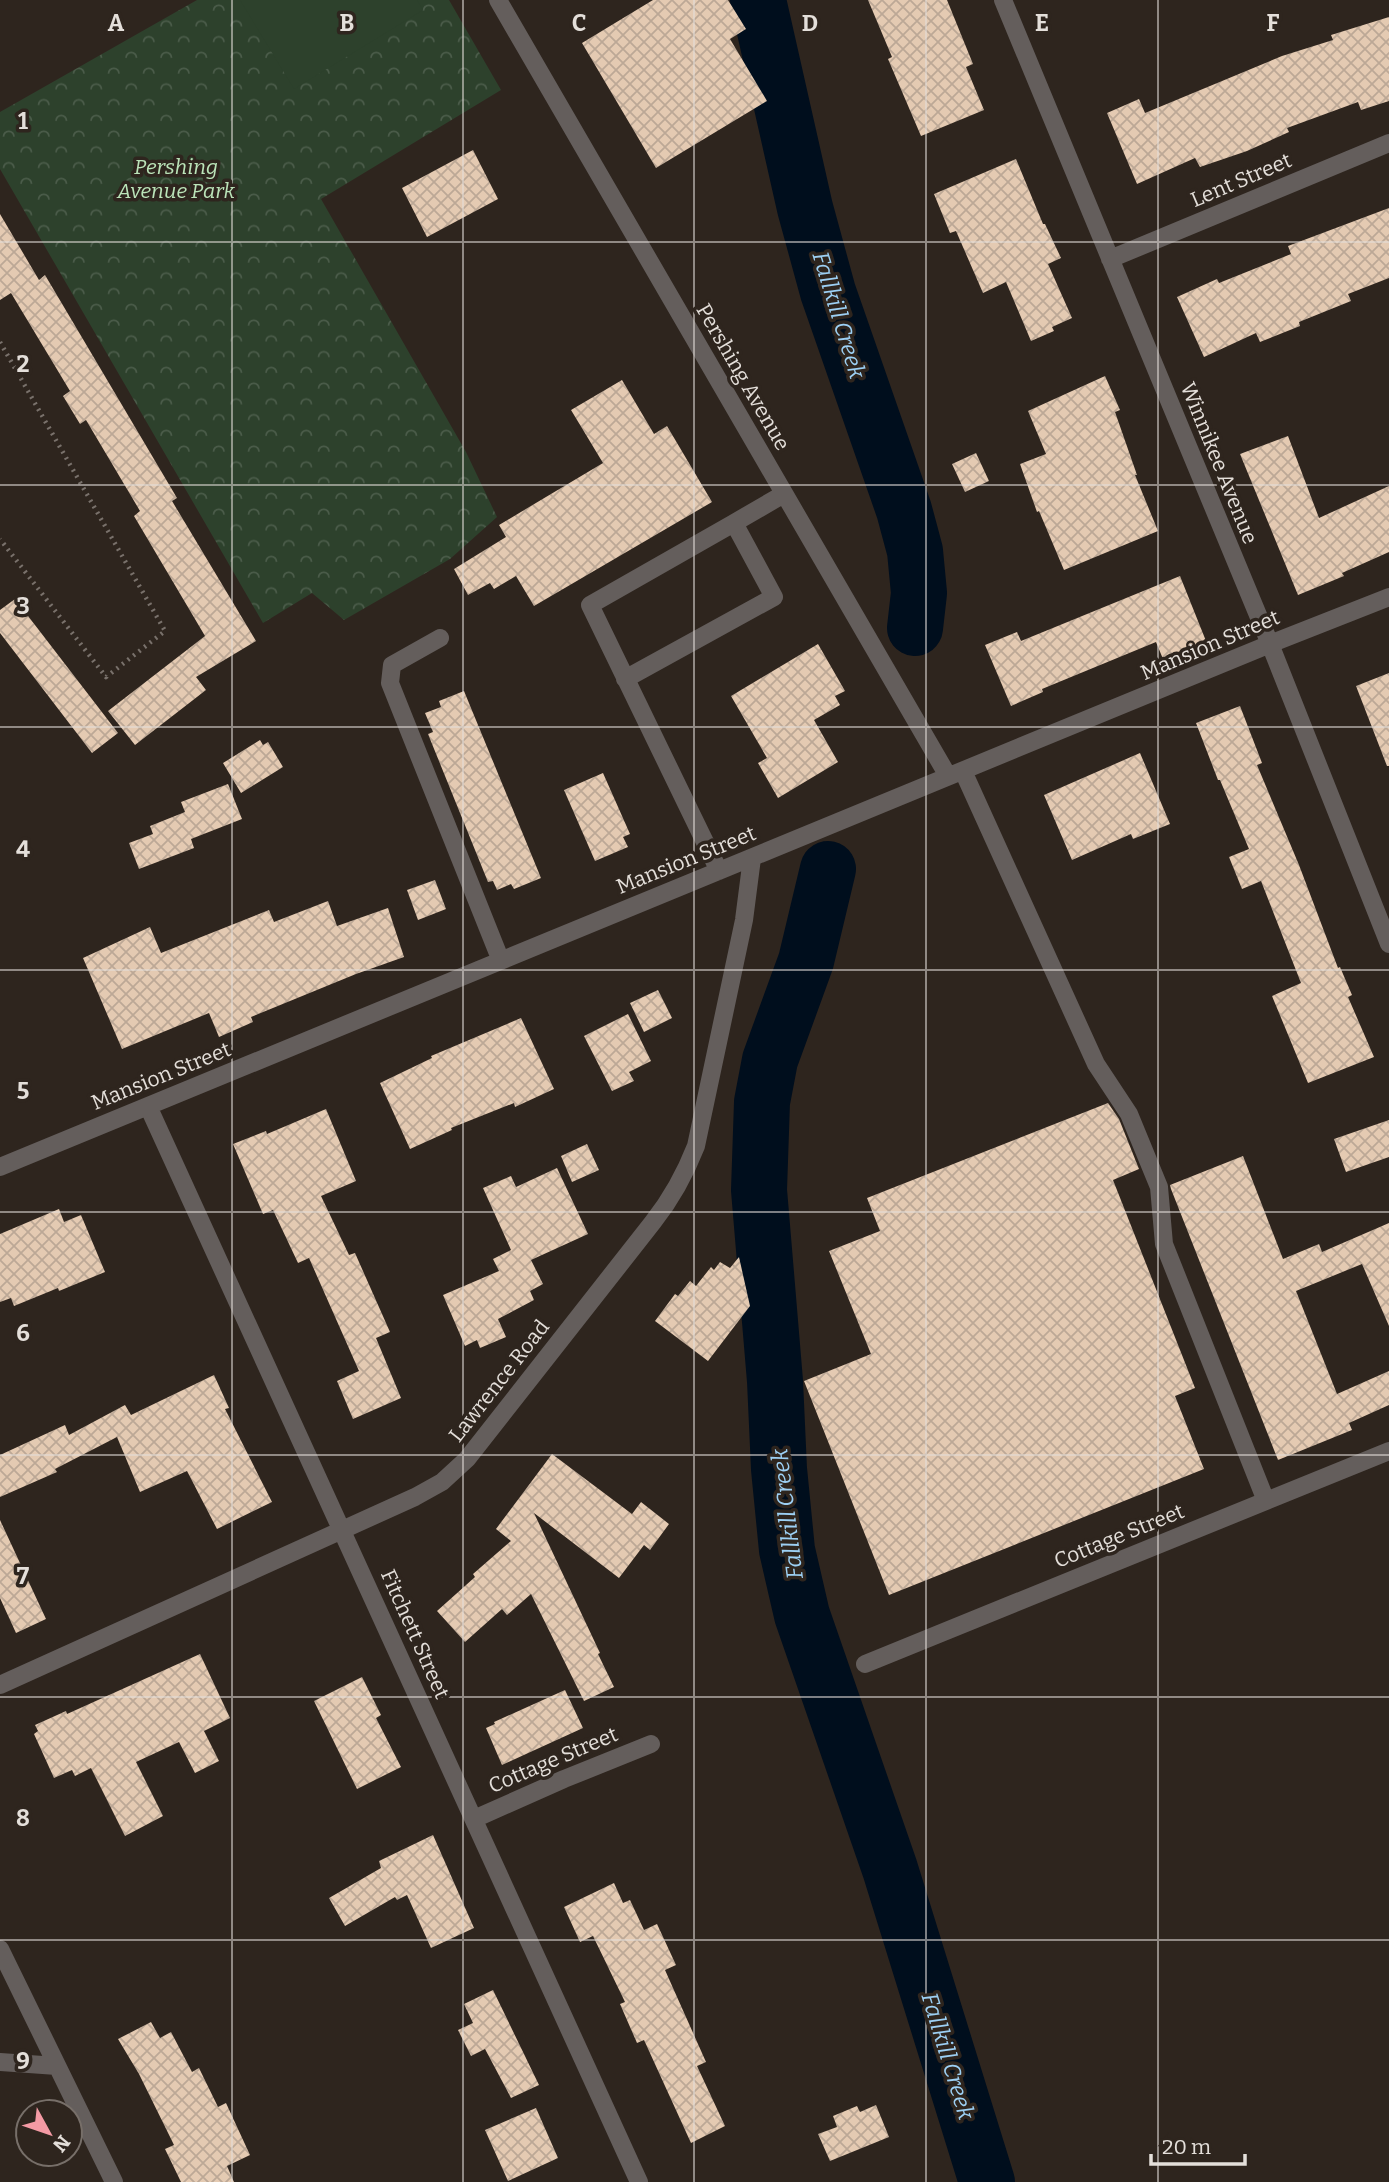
<svg xmlns="http://www.w3.org/2000/svg" width="1389" height="2182" font-family="Bitter,serif">
  <style>
    .park { fill: url(#park-crowns) }
    .garden { fill: #2d412c }
    .lines { fill: none; stroke-linecap: round; stroke-linejoin: round }
    .river { stroke: #000e1d; stroke-width: 56 }
    .building { fill: url(#building-cross-hatch) }
    .path { stroke: #79716b; stroke-width: 4.5; stroke-dasharray: 2 5; stroke-linecap: butt }
    .minor { stroke: #645e5c; stroke-width: 18 }
    .grid { fill: none; stroke: #e4dfda; stroke-width: 2; stroke-opacity: 0.55 }
    .labels { text-anchor: middle; dominant-baseline: central; stroke-width: 7; stroke-linejoin: round; paint-order: stroke }
    .park-label { font-size: 21px; font-style: italic; fill: #bbe4b9; stroke: #2e251e }
    .street-label { font-size: 21px; fill: #e4dfda; stroke: #2e251e }
    .water-label { font-size: 23px; font-style: italic; fill: #9dd0f4; stroke: #2e251e }
    .grid-label { font-size: 23px; text-anchor: middle; font-weight: bold; fill: #e4dfda; stroke: #2e251e; stroke-width: 7; stroke-linejoin: round; paint-order: stroke }
  </style>
  <defs>
    <pattern id="park-crowns" width="20" height="18" patternUnits="userSpaceOnUse" patternTransform="scale(1.75)"><rect width="20" height="18" fill="#2d412c"/><path d="M2 6a3 3 0 1 1 6 0M12 15a3 3 0 1 1 6 0" fill="none" stroke="#4b5c4a"/></pattern>
    <pattern id="building-cross-hatch" width="8" height="8" patternUnits="userSpaceOnUse" patternTransform="scale(1.75)"><rect width="8" height="8" fill="#e4cab2"/><path d="M0 0l8 8M0 8l8-8" fill="none" stroke="#bca896"/></pattern>
  </defs>
  <rect width="100%" height="100%" fill="#2e251e"/>
  <path class="park" d="M197,0h252l52,90 -180,109 145,253 31,65 -47,42 -106,61 -32,-27 -49,30 -263,-454v-57z"/>
  <path class="garden" d="M240,0h177l6,10 -129,79z"/>
  <g class="lines">
    <path class="river" d="M758,0l47,208 23,84 76,218 11,41 4,42 -4,35
      M828,869l-22,92 -36,99 -8,42 -3,88 16,191 4,88 8,81 15,65 88,254 97,313"/>
  </g>
  <path class="building" d="M653,0h75l18,29 -16,10 37,62 -111,67 -74,-125z
    M868,0h79l26,64 -7,3 18,43 -63,26 -33,-77 4,-2z
    M1389,17v84l-28,9 -3,-8 -71,26 2,4 -42,19 -47,16 -5,-9 -58,26 -30,-71 32,-14 6,14 137,-57 51,-16 -2,-5z
    M473,150l25,49 -71,38 -25,-49z
    M1016,159l27,65h2l16,34 -13,6 24,54 -20,9 2,4 -23,10 -25,-59 -23,11 -27,-62 -6,2 -16,-39z
    M1389,208v70l-41,16 3,7 -52,21 1,4 -40,16 -4,-9 -52,24 -27,-60 40,-18 2,4 72,-29 -3,-8z
    M0,214l39,66 6,-5 132,223 -5,3 84,140 -60,36 10,13 -71,55 -27,-34 97,-75 -71,-120 6,-5 -54,-91 -6,4 -17,-28 7,-5 -59,-98 -11,7z
    M1105,376l15,34 -5,2 22,63h-2l23,56 -94,39 -25,-59 -2,1 -17,-48 26,-10 -18,-43z
    M622,380l32,54 13,-8 45,76 -178,104 -18,-30 -22,13 -4,-6 -22,12 -14,-26 52,-32 -7,-12 104,-62 -32,-53z
    M1288,436l31,82 70,-32v66l-47,21 2,3 -46,19 -58,-141z
    M976,453l13,28 -24,11 -13,-28z
    M1180,576l26,65 -43,18 -7,-17 -114,47 1,3 -32,14 -26,-61 32,-13 4,9z
    M15,599l103,134 -26,20 -92,-120v-23z
    M818,644l27,47 -10,5 5,9 -26,15 24,42 -60,36 -20,-35 9,-5 -36,-62z
    M1389,673v93h-2l-31,-80z
    M464,691l77,187 -27,11 -3,-5 -14,6 -4,-9 -5,1 -60,-148 5,-2 -8,-19 16,-6 -2,-6z
    M1240,706l22,57 -5,2 42,100 39,103 2,-1 12,28 -4,2 26,60 -66,26 -36,-87 29,-13 -40,-102 -19,8 -13,-32 20,-8 -29,-69h-2l-22,-57z
    M260,740l3,5 5,-3 15,25 -42,26 -18,-30z
    M1140,753l30,71 -37,15 -2,-5 -59,26 -28,-65z
    M603,773l27,61 -7,3 5,10 -33,14 -31,-71z
    M228,784l14,35 -51,20 3,9 -55,21 -10,-26 24,-9 -3,-8 35,-14 -4,-10z
    M435,880l11,29 -28,11 -11,-30z
    M328,901l9,25 51,-18 16,49 -48,17 -105,43 2,5 -34,15 -10,-24 -87,36 -39,-91 67,-31 11,26 108,-43 5,12z
    M658,990l14,28 -28,14 -14,-29z
    M628,1014l23,47 -22,11 5,9 -22,10 -28,-55z
    M521,1018l33,71 -39,18 -1,-4 -63,25 1,2 -42,19 -30,-66 52,-25 -1,-2z
    M1108,1103l11,16 20,50 -26,11 82,208 -20,8 29,73 -315,126 -85,-214 67,-27 -42,-103 51,-20 -13,-33z
    M326,1109l30,72 -35,15 28,59 6,-2 35,79 -14,6 25,60 -48,21 -16,-38 22,-10 -50,-113 -11,5 -25,-53 -10,4 -30,-70 33,-13 1,3z
    M1389,1120v37l-43,15 -12,-33z
    M587,1144l12,26 -27,12 -11,-26z
    M1243,1156l40,103 36,-15 3,8 67,-29v103l-27,-62 -66,27 41,103 52,-23v34l-40,18 3,7 -74,30 -107,-271 -1,-4z
    M557,1168l31,66 -57,26 12,24 -13,7 4,9 -36,19 8,18 -26,11 -3,-8 -12,6 -22,-51 56,-24 -6,-12 18,-9 -28,-62 28,-12 5,11z
    M59,1209l5,13 17,-7 24,57 -46,19 -1,-3 -44,18 -3,-8 -11,4v-68z
    M739,1257l11,49 -42,55 -53,-40 20,-27 3,2 12,-15 6,5 15,-19 3,3 6,-8 10,6z
    M214,1375l15,33 -4,1 47,93 -55,27 -30,-58 -47,21 -23,-55 -62,32 2,3 -57,25v-42l65,-30 4,10 56,-30 6,10z
    M552,1454l80,60 9,-12 28,22 -19,26 -6,-5 -25,33 -85,-65 66,140 -2,1 16,33 -30,14 -53,-107 -24,21 -5,-6 -37,33 -28,-31 38,-34 -2,-3 38,-33 -15,-12z
    M0,1520l46,99 -30,14 -16,-35z
    M200,1654l30,64 -26,13 15,30 -24,12 -16,-31 -43,20 27,54 -38,20 -34,-68 -16,8 -3,-6 -18,8 -20,-44 4,-3 -3,-6 31,-14 1,3z
    M362,1677l19,38 -5,3 25,49 -44,22 -43,-88z
    M565,1690l18,38 -81,37 -16,-37 9,-4 -1,-2z
    M433,1835l41,93 -43,20 -24,-53 -10,5 -2,-3 -50,29 -16,-28 52,-30 -2,-7z
    M614,1883l9,20 7,-3 14,30 13,-6 19,41 -11,5 41,92 -9,4 28,60 -34,17 -47,-103 -7,3 -17,-39 5,-2 -32,-66 -13,6 -16,-35z
    M493,1990l46,95 -28,13 -26,-49 -14,7 -13,-26 15,-7 -9,-19z
    M151,2022l9,16 11,-6 21,40 7,-4 19,39 8,-4 24,52 -23,11 7,16h-53l-16,-33 9,-4 -35,-71 -21,-35z
    M876,2105l13,32 -59,24 -12,-27 19,-7 -4,-11 24,-10 3,6z
    M536,2108l22,50 -50,23 -23,-51z"/>
  <g class="lines">
    <path class="path" d="M0,342l165,289 -59,46 -106,-138"/>
    <path class="minor" d="M498,0l450,776
      M1003,0l267,644 119,300
      M1110,259l279,-116
      M734,523l50,-29
      M440,638l-48,27 -2,18 111,278
      M625,679l149,-82 -40,-74 -144,82 129,266
      M963,771l133,293 33,50 30,73 5,57 102,257
      M148,1106l491,1076
      M0,1167l1270,-523 119,-47
      M865,1664l524,-213
      M0,1685l415,-188 27,-15 25,-23 186,-237c19,-24 32,-48 43,-76l48,-226 8,-62
      M474,1819l90,-40 87,-35
      M0,1949l114,233
      M0,2062l57,4"/>
  </g>
  <path class="grid" d="M232,0v2182M463,0v2182M694,0v2182M926,0v2182M1158,0v2182M0,242h1389M0,485h1389M0,727h1389M0,970h1389M0,1212h1389M0,1455h1389M0,1697h1389M0,1940h1389"/>
  <g class="labels">
    <g class="park-label">
      <text x="176" y="167">Pershing<tspan x="176" dy="24">Avenue Park</tspan></text>
    </g>
    <g class="street-label">
      <text transform="translate(1241 180) rotate(-23)">Lent Street</text>
      <text transform="translate(743 377) rotate(60)">Pershing Avenue</text>
      <text transform="translate(1219 463) rotate(68)">Winnikee Avenue</text>
      <text transform="translate(1210 645) rotate(-23)">Mansion Street</text>
      <text transform="translate(686 860) rotate(-22)">Mansion Street</text>
      <text transform="translate(161 1076) rotate(-22)">Mansion Street</text>
      <text transform="translate(499 1381) rotate(-52)">Lawrence Road</text>
      <text transform="translate(1119 1536) rotate(-22)">Cottage Street</text>
      <text transform="translate(415 1634) rotate(66)">Fitchett Street</text>
      <text transform="translate(553 1760) rotate(-23)">Cottage Street</text>
    </g>
    <g class="water-label">
      <text transform="translate(839 315) rotate(73)">Fallkill Creek</text>
      <text transform="translate(787 1514) rotate(-97)">Fallkill Creek</text>
      <text transform="translate(948 2056) rotate(73)">Fallkill Creek</text>
    </g>
  </g>
  <g class="grid-label">
    <text x="116" y="31">A</text>
    <text x="347" y="31">B</text>
    <text x="579" y="31">C</text>
    <text x="810" y="31">D</text>
    <text x="1042" y="31">E</text>
    <text x="1273" y="31">F</text>
    <text x="23" y="129">1</text>
    <text x="23" y="372">2</text>
    <text x="23" y="614">3</text>
    <text x="23" y="857">4</text>
    <text x="23" y="1099">5</text>
    <text x="23" y="1341">6</text>
    <text x="23" y="1584">7</text>
    <text x="23" y="1826">8</text>
    <text x="23" y="2069">9</text>
  </g>
  <g transform="translate(49 2133) rotate(130)"><circle r="33" fill="#2e251e" stroke="#776f69" stroke-width="2"/>
  <path d="M0-5L12 26L0 18L-12 26Z" fill="#f49aa4"/>
  <text y="-10" font-size="19" font-weight="bold" text-anchor="middle" fill="#e4dfda">N</text>
  </g>
  <path d="M1151 2154v10h94v-10" fill="none" stroke="#e4dfda" stroke-width="3.5"/>
  <text x="1162" y="2154" font-size="21" fill="#e4dfda" stroke="#2e251e" stroke-width="5" paint-order="stroke">20 m</text>
</svg>
